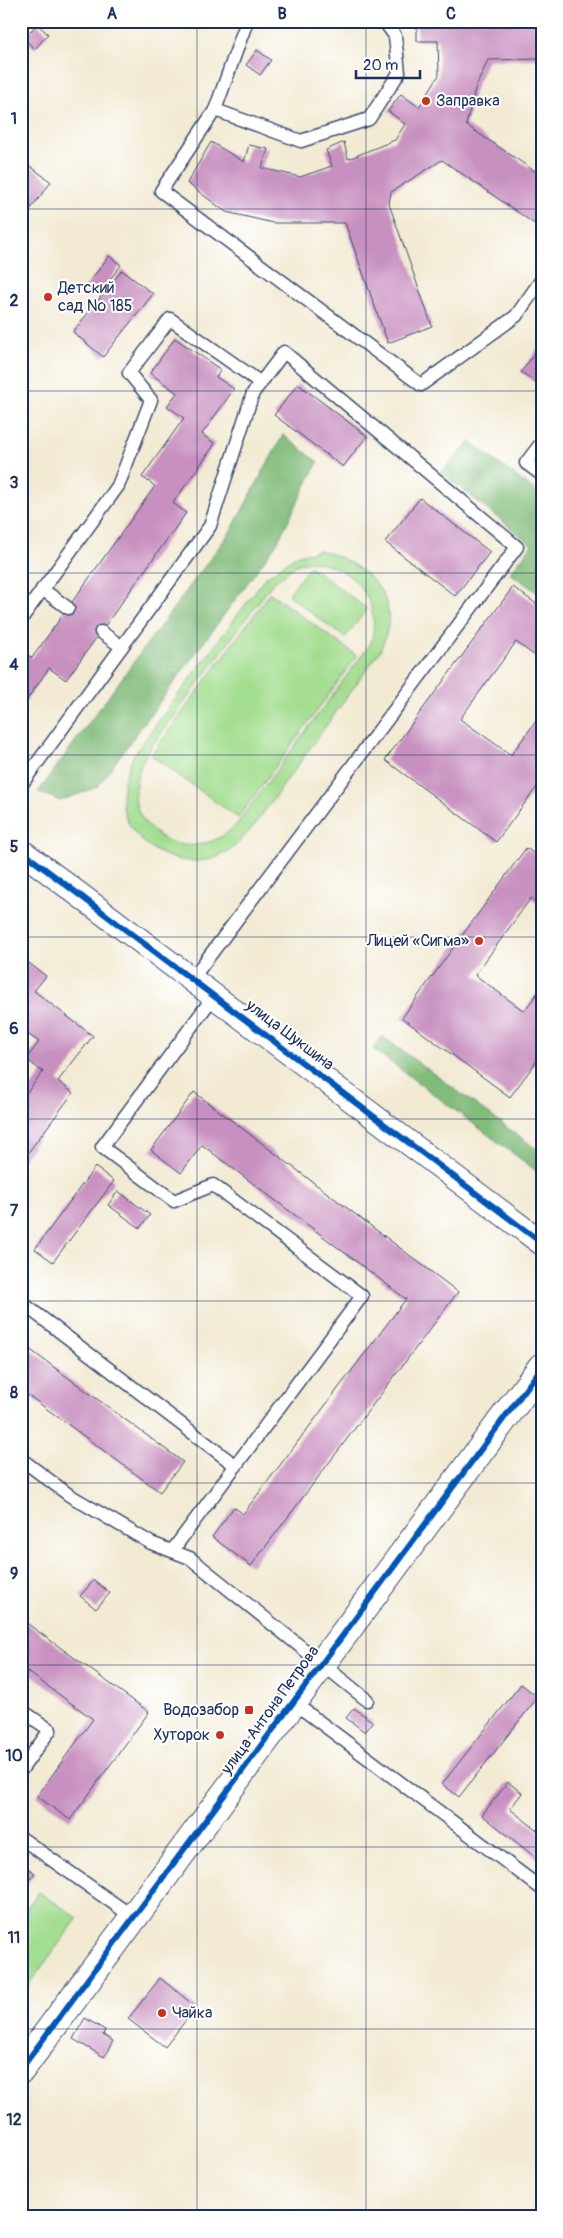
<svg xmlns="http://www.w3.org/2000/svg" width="563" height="2238" font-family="Pangolin,sans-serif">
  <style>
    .green { fill: #a3dd8f; stroke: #5f8676; fill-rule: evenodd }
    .forest { fill: #82bc7a; stroke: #4e766c }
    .building { fill: #c890c0 }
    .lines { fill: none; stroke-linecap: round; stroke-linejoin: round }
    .service-casing { stroke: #3b4b70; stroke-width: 15 }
    .minor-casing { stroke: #3b4b70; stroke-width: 26 }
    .tertiary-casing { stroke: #3b4b70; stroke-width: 30 }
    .service { stroke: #fff; stroke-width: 12 }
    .minor { stroke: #fff; stroke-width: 24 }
    .tertiary { stroke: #fff; stroke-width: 28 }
    .cycleway-casing { stroke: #fff; stroke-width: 9 }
    .cycleway { stroke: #0057b8; stroke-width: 6 }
    .grid { fill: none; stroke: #1b2f5e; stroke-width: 1; stroke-opacity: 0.55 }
    .poi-dot { fill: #c8321e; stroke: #fff; stroke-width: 2 }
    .labels { text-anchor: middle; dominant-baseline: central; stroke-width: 4; stroke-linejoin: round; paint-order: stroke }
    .poi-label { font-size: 16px; fill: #1b2f5e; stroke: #fff; text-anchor: start }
    .street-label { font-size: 16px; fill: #1b2f5e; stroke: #fff }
    .neatline { fill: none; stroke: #1b2f5e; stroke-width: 2 }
    .grid-label { font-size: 16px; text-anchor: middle; font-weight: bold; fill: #1b2f5e }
  </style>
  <rect width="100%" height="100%" fill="#fff"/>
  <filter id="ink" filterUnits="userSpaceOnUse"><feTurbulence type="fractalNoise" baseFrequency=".02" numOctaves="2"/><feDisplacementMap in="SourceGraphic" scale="10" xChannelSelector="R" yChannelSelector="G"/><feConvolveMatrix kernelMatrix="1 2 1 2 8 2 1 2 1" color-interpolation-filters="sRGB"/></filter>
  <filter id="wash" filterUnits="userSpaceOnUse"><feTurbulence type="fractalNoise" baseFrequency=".0096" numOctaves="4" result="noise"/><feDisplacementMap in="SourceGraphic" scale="20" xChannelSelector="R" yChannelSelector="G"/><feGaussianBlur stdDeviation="1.12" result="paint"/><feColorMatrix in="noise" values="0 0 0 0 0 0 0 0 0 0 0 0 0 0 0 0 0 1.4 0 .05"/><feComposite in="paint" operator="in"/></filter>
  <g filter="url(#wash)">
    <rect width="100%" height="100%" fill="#f2ead3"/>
    <path class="green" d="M319,550c29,7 66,30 69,62 2,14 -3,26 -8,39l-126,175c-8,8 -17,20 -27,26 -36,22 -88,2 -102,-37 -7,-20 0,-41 8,-59l132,-178 30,-22zM308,561c43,3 75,38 63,82l-134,181c-22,23 -57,30 -83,8 -6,-6 -13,-13 -16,-22 -7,-18 0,-40 8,-56l126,-170 24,-19z
      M310,566l57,43 -22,29 -57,-43z
      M270,593l87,63 -119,162 -87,-63z
      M39,1892l39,26 -57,77v-80z"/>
    <path class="forest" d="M283,435l35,27 -41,81 -180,244 -37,14 -22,-9 194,-263z
      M470,442l72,54v100l-32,-23 22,-28 -91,-73z
      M382,1036l160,117v22l-169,-126z"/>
    <g id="blocks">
      <path class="building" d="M417,21h125v38l-54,1 -13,29 -9,36 76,51v53l-100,-69 -51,32 -2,12 43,122 -44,17 -43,-120h-72l-47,-11 -39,-29 24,-41 33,20 5,-17 19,4 -6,19 38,9 32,-11 -6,-16 18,-8 4,17 47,-19 10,-16 -17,-13 13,-17 18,13 20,-32 -1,-34h-21z
        M37,24l11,10 -13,15 -11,-10z
        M257,50l14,10 -11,15 -14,-10z
        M30,166l21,16 -22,29 -8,-6v-27z
        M109,256l12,9 -22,29 -12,-9z
        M122,270l31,24 -50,63 -30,-25z
        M175,338l46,32 -5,7 18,12 -32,45 13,10 -42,59 13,10 -120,167 -17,-12 -28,40v-58l11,8 123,-172 -13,-9 42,-59 -17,-12 10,-13 -27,-20z
        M542,343v44l-21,-15z
        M298,384l69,52 -24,31 -69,-52z
        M420,498l70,54 -35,44 -70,-54z
        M513,587l29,21v53l-26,-19 -56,77 51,36 31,-42v67l-46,62 -111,-82z
        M526,848l16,11v48l-11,-9 -56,77 49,36 18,-24v67l-32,43 -108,-79z
        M21,957l25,19 -12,15 59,45 -35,45 15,12 -52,69v-62l22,-28 -17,-13 13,-17 -18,-13v-22l3,-3 -3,-2z
        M194,1092l264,200 -207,274 -39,-29 22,-30 9,7 163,-215 -204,-154 -21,28 -30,-23z
        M95,1167l19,14 -61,81 -18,-13z
        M118,1191l32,24 -10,13 -32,-23z
        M21,1343l162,119 -23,30 -139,-102z
        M94,1580l16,13 -14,16 -16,-13z
        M21,1619l128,93 -79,108 -33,-24 56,-77 -72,-52z
        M521,1684l17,13 -79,100 -17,-13z
        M354,1708l19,14 -8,10 -19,-14z
        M508,1782l14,11 -12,16 32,25 -2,27 -58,-46z
        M21,1863l14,10 -14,18z
        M160,1978l36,29 -31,40 -37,-28z
        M85,2018l20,12 -2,5 10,6 -9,16 -31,-18z"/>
    </g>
  </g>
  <g filter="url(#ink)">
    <use href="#blocks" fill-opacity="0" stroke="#3b4b70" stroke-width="1"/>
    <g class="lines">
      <g class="service-casing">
        <path id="service" d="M247,21l-32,89 -54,81 260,194 95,-69 26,-37
          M215,110l86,31 68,-22 30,-46 -4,-37 -11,-15
          M542,442l-16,21 16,12
          M42,589l26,19
          M21,619l97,-133 33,-86 -22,-27 41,-54 91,64
          M101,632l21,15
          M21,785l189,-259 43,-133 31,-41 233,195 -325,432
          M21,1302l215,164
          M21,1459l48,36 82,48 39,15 177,142
          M172,1551l190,-255 -149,-111 -39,16 -72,-54 112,-151
          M293,1702l249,187
          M21,1710l29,20 -29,40
          M21,1838l112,79"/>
      </g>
      <g class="minor-casing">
        <path id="minor" d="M21,851l521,392"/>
      </g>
      <g class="tertiary-casing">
        <path id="tertiary" d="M21,2069l521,-702"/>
      </g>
      <use href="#service" class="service"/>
      <use href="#minor" class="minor"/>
      <use href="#tertiary" class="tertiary"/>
      <g class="cycleway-casing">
        <path id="cycleway" d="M21,851l521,392
          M21,2069l521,-702"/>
      </g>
      <use href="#cycleway" class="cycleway"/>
    </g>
  </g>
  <path class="grid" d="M197,21v2196M366,21v2196M21,209h521M21,391h521M21,573h521M21,755h521M21,937h521M21,1119h521M21,1301h521M21,1483h521M21,1665h521M21,1847h521M21,2029h521"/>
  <g class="poi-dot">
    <circle cx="426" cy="101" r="5"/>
    <circle cx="48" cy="297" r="5"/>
    <circle cx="479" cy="941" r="5"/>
    <rect x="244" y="1705" width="10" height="10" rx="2.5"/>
    <circle cx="220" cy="1735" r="5"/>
    <circle cx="162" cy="2013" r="5"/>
  </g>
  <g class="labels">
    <g class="poi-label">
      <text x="436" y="101">Заправка</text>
      <text x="58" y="288">Детский<tspan x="58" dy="18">сад № 185</tspan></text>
      <text x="469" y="941" text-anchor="end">Лицей «Сигма»</text>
      <text x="239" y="1710" text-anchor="end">Водозабор</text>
      <text x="210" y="1735" text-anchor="end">Хуторок</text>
      <text x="172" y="2013">Чайка</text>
    </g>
    <g class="street-label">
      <text transform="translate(290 1035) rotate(37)">улица Шукшина</text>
      <text transform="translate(270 1710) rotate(-54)">улица Антона Петрова</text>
    </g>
  </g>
  <rect width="563" height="2238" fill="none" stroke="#fff" stroke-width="55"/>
  <path d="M356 70v8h64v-8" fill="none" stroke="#1b2f5e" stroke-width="2.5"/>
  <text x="363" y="70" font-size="15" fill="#1b2f5e" stroke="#ffffff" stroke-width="4" paint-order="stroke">20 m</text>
  <rect x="28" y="28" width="508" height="2182" class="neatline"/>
  <g class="grid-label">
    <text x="112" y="19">A</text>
    <text x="282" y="19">B</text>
    <text x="451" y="19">C</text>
    <text x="14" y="124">1</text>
    <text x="14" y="306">2</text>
    <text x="14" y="488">3</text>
    <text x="14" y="670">4</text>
    <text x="14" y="852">5</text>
    <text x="14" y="1034">6</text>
    <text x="14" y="1216">7</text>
    <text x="14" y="1398">8</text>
    <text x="14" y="1579">9</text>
    <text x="14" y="1761">10</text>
    <text x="14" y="1943">11</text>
    <text x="14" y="2125">12</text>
  </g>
</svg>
